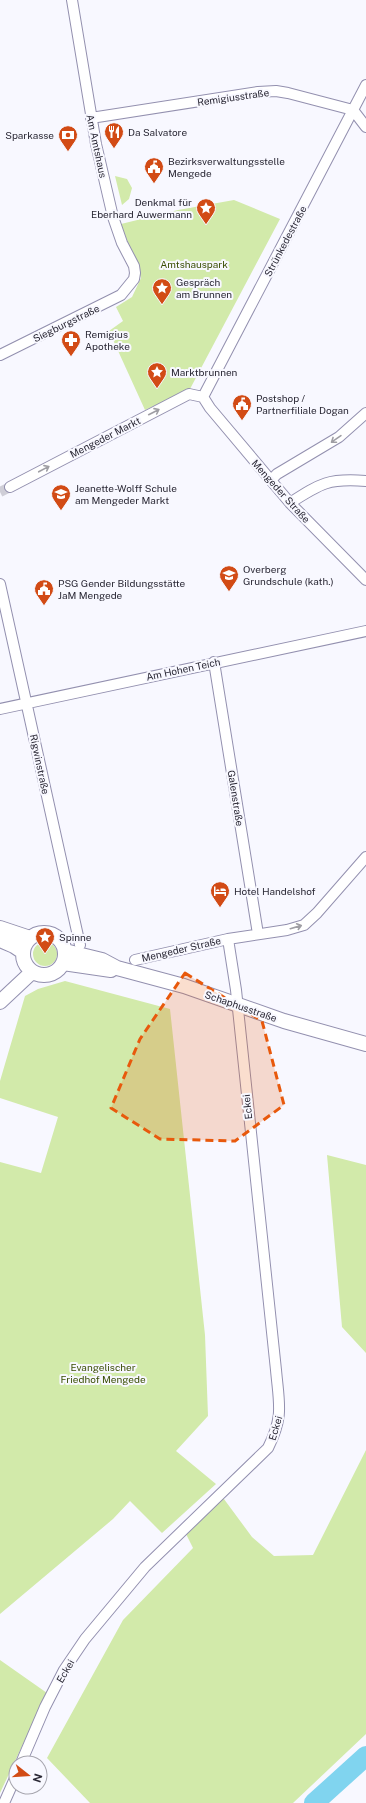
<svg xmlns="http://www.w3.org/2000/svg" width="366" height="1803" font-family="'Public Sans',sans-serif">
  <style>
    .green { fill: #d2eaaa }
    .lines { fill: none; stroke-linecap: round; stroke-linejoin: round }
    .river { stroke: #80d4ef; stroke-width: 20 }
    .street-tunnel { stroke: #cfced7; stroke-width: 10; stroke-dasharray: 10 5; stroke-linecap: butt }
    .street-casing { stroke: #9390af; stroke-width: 12 }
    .secondary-casing { stroke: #9390af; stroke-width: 16 }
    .street { stroke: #fff; stroke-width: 10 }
    .secondary { stroke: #fff; stroke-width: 14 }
    .oneway { stroke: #9f9ea4 }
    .marked { fill: #e8590c; fill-opacity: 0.2; stroke: #e8590c; stroke-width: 3; stroke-dasharray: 8 5; stroke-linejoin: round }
    .labels { text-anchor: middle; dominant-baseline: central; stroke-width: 4; stroke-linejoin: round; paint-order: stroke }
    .street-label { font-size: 10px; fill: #2a2835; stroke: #f8f8ff }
    .poi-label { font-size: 10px; fill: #2a2835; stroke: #f8f8ff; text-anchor: start }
    .park-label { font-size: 10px; fill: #3a4e04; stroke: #f8f8ff }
  </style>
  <rect width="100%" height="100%" fill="#f8f8ff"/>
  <path class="green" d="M115,176l12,3 5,9 -3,11 -7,6z
    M234,200l46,19 -90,170 -45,21 -36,-79 14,-10 -7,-14 16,-10 9,-19 -20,-54 57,-14z
    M33 954a12 12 0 1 1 24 0a12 12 0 1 1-24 0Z
    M65,981l105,28 35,326 3,81 -32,35 40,33 -54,49 -32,-32 -17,18 -113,95v-452l41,11 17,-56 -58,-19v-17l25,-85 13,-7z
    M327,1155l39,10v188l-24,-26z
    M366,1450v284l-73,69h-203l-43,-45 76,-138 70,-72 -8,-16 36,-37 31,42 22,19 39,-1z
    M0,1660l47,33 -47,100z"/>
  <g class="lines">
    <path class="river" d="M314,1803l52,-47"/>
    <path class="street-tunnel" d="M0,492l10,-5"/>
    <g class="street-casing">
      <path id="street" d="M91,118l167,-26 18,-1 12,2 65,17 13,17
        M0,355l121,-60 13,-16 1,-6 -1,-7 -12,-23 -9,-26 -17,-73 -24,-144
        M203,397l163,-312
        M203,397l7,11 80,95 76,77
        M271,480l6,-6 62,-37 27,-24
        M10,487l179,-93 14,3
        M290,503c31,-20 39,-25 76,-22
        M0,584l80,361
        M214,662l44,272
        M0,709l366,-78
        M135,960l93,-21 59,-9 17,-5 13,-12 49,-56
        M21,1763l24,-56 19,-37 21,-31 60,-72 123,-119c16,-32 11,-44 8,-78l-40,-380 -8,-51
        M4,1803l12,-27"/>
    </g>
    <g class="secondary-casing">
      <path id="secondary" d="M0,928l30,10
        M23 954a21 21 0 1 1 42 0a21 21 0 1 1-42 0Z
        M0,940l14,6 9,6
        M65,951l37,9 15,8 67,18 100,35 82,23
        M63,963l48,7
        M0,1002l32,-30"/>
    </g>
    <use href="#street" class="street"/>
    <use href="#secondary" class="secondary"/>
  </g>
  <defs><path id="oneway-shaft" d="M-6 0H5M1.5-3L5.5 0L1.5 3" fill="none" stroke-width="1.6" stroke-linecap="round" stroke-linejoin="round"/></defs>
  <g class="oneway">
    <use href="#oneway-shaft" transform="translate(154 412) rotate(-27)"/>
    <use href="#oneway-shaft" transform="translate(336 439) rotate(145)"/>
    <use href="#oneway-shaft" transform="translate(44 469) rotate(-28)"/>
    <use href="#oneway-shaft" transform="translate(296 927) rotate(-16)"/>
  </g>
  <path class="marked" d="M185,973l77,48 22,84 -49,36 -75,-2 -49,-31 29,-69z"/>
  <defs>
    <g id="restaurant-pin" transform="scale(1)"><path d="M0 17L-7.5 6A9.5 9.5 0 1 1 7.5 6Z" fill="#d24b15" stroke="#f8f8ff"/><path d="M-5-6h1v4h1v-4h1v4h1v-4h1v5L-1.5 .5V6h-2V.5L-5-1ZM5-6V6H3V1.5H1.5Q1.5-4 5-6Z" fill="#fff"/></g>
    <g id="bank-pin" transform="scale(1)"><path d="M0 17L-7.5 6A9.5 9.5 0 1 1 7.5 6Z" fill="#d24b15" stroke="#f8f8ff"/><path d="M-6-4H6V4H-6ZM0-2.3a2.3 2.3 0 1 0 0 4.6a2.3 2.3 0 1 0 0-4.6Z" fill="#fff"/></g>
    <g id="civic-pin" transform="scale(1)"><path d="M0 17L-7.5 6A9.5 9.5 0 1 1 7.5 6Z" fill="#d24b15" stroke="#f8f8ff"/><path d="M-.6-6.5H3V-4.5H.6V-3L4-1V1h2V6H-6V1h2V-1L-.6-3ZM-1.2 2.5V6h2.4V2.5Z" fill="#fff"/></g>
    <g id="sight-pin" transform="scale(1)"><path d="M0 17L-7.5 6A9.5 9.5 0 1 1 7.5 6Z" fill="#d24b15" stroke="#f8f8ff"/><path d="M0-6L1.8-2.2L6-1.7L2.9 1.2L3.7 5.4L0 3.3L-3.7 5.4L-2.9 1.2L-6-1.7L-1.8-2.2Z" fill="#fff"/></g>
    <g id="pharmacy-pin" transform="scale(1)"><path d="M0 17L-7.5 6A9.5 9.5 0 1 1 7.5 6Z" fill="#d24b15" stroke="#f8f8ff"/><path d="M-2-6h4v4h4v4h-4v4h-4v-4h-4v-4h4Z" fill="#fff"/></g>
    <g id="school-pin" transform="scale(1)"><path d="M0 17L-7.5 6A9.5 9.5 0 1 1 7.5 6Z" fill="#d24b15" stroke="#f8f8ff"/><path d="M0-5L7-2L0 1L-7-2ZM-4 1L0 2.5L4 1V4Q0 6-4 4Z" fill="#fff"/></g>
    <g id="hotel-pin" transform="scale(1)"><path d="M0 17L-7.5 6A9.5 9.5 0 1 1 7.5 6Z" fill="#d24b15" stroke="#f8f8ff"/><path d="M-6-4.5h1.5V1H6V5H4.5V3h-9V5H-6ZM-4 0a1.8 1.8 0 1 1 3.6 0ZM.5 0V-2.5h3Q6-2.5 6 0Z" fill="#fff"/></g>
  </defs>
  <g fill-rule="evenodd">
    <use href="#restaurant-pin" x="114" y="132"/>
    <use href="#bank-pin" x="68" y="135"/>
    <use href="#civic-pin" x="154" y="167"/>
    <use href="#sight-pin" x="206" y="208"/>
    <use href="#sight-pin" x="162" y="288"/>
    <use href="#pharmacy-pin" x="71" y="340"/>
    <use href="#sight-pin" x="157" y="372"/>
    <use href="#civic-pin" x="242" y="404"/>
    <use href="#school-pin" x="61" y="494"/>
    <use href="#school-pin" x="229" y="575"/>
    <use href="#civic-pin" x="44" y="589"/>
    <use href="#hotel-pin" x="220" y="891"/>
    <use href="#sight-pin" x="45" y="937"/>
  </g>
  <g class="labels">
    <g class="street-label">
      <text transform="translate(233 97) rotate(-8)">Remigiusstraße</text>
      <text transform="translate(97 146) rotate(78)">Am Amtshaus</text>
      <text transform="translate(285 241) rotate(-62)">Strünkedestraße</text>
      <text transform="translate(66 323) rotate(-26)">Siegburgstraße</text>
      <text transform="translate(105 437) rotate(-27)">Mengeder Markt</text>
      <text transform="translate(281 491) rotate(48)">Mengeder Straße</text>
      <text transform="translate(183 669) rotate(-12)">Am Hohen Teich</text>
      <text transform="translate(40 764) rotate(78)">Rigwinstraße</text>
      <text transform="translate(236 798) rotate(81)">Galenstraße</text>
      <text transform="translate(181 949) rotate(-13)">Mengeder Straße</text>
      <text transform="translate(241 1006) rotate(19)">Schaphusstraße</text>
      <text transform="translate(247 1107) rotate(-96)">Eckei</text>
      <text transform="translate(275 1428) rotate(-73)">Eckei</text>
      <text transform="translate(65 1671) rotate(-60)">Eckei</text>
    </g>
    <g class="poi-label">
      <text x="128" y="132">Da Salvatore</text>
      <text x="54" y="135" text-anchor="end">Sparkasse</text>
      <text x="168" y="161">Bezirksverwaltungsstelle<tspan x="168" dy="12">Mengede</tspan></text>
      <text x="192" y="202" text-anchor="end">Denkmal für<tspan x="192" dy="12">Eberhard Auwermann</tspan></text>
      <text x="176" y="282">Gespräch<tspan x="176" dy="12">am Brunnen</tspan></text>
      <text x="85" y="334">Remigius<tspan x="85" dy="12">Apotheke</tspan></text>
      <text x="171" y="372">Marktbrunnen</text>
      <text x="256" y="398">Postshop /<tspan x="256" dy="12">Partnerfiliale Dogan</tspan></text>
      <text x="75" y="488">Jeanette-Wolff Schule<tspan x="75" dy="12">am Mengeder Markt</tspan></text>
      <text x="243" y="569">Overberg<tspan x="243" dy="12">Grundschule (kath.)</tspan></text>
      <text x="58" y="583">PSG Gender Bildungsstätte<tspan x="58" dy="12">JaM Mengede</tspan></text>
      <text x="234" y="891">Hotel Handelshof</text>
      <text x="59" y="937">Spinne</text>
    </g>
    <g class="park-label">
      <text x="194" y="264">Amtshauspark</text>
      <text x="103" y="1367">Evangelischer<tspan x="103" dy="12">Friedhof Mengede</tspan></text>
    </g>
  </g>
  <g transform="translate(28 1775) rotate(107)"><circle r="19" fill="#f8f8ff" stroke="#a6a5ae"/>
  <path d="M0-3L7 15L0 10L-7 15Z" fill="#d24b15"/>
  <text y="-6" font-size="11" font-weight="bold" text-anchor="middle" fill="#2a2835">N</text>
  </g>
</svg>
